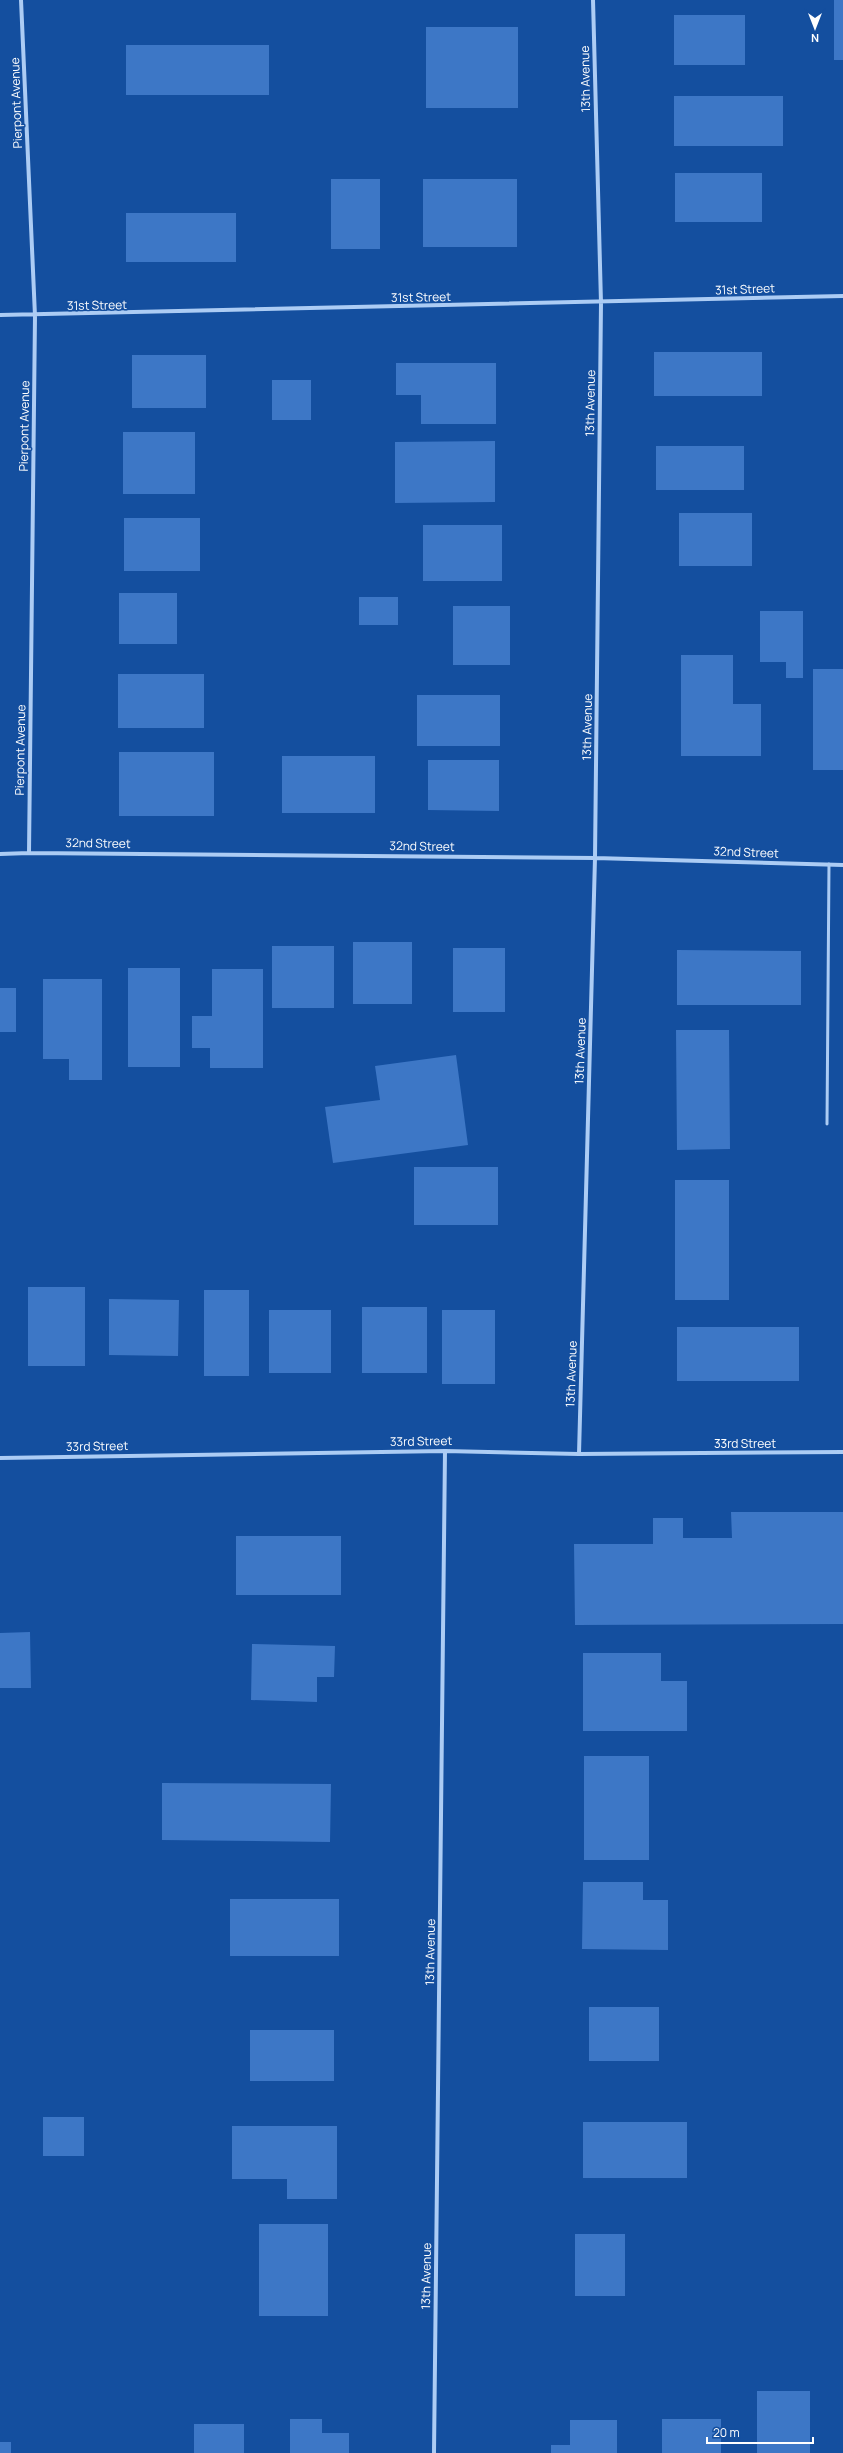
<svg xmlns="http://www.w3.org/2000/svg" width="843" height="2453" font-family="Manrope,sans-serif">
  <style>
    .building { fill: #3d77c6 }
    .lines { fill: none; stroke-linecap: round; stroke-linejoin: round }
    .service { stroke: #acccf4; stroke-width: 3 }
    .minor { stroke: #acccf4; stroke-width: 4 }
    .labels { text-anchor: middle; dominant-baseline: central; stroke-width: 3; stroke-linejoin: round; paint-order: stroke }
    .street-label { font-size: 12px; fill: #fff; stroke: #144f9f }
  </style>
  <rect width="100%" height="100%" fill="#144f9f"/>
  <path class="building" d="M834,0h9v60h-9z
    M674,15h71v50h-71z
    M426,27h92v81h-92z
    M126,45h143v50h-143z
    M674,96h109v50h-109z
    M675,173h87v49h-87z
    M331,179h49v70h-49z
    M423,179h94v68h-94z
    M126,213h110v49h-110z
    M654,352h108v44h-108z
    M132,355h74v53h-74z
    M396,363h100v61h-75v-29h-25z
    M272,380h39v40h-39z
    M123,432h72v62h-72z
    M495,441v61l-100,1v-61z
    M656,446h88v44h-88z
    M679,513h73v53h-73z
    M124,518h76v53h-76z
    M423,525h79v56h-79z
    M119,593h58v51h-58z
    M359,597h39v28h-39z
    M453,606h57v59h-57z
    M760,611h43v67h-17v-16h-26z
    M681,655h52v49h28v52h-80z
    M813,669h30v101h-30z
    M118,674h86v54h-86z
    M417,695h83v51h-83z
    M119,752h95v64h-95z
    M282,756h93v57h-93z
    M428,760h71v51l-71,-1z
    M353,942h59v62h-59z
    M272,946h62v62h-62z
    M453,948h52v64h-52z
    M677,950l124,1v54h-124z
    M128,968h52v99h-52z
    M212,969h51v99h-53v-20h-18v-32h20z
    M43,979h59v101h-33v-21h-26z
    M0,988h16v44h-16z
    M676,1030h53l1,119 -53,1z
    M456,1055l12,90 -135,18 -8,-56 55,-7 -5,-34z
    M414,1167h84v58h-84z
    M675,1180h54v120h-54z
    M28,1287h57v79h-57z
    M204,1290h45v86h-45z
    M109,1299l70,1 -1,56 -69,-1z
    M362,1307h65v66h-65z
    M269,1310h62v63h-62z
    M442,1310h53v74h-53z
    M677,1327h122v54h-122z
    M731,1512h112v112l-268,1 -1,-81h79v-26h30v20h49z
    M236,1536h105v59h-105z
    M30,1632l1,56h-31v-55z
    M252,1644l83,2 -1,31h-17v25l-66,-2z
    M583,1653h78v28h26v50h-104z
    M584,1756h65v104h-65z
    M162,1783l169,1 -1,58 -168,-2z
    M583,1882h60v18h25v50l-86,-1z
    M230,1899h109v57h-109z
    M589,2007h70v54h-70z
    M250,2030h84v51h-84z
    M43,2117h41v39h-41z
    M583,2122h104v56h-104z
    M232,2126h105v73h-50v-20h-55z
    M259,2224h69v92h-69z
    M575,2234h50v62h-50z
    M757,2391h53v62h-53z
    M290,2419h32v14h27v20h-59z
    M662,2419h59v34h-59z
    M570,2420h47v33h-66v-8h19z
    M194,2424h50v29h-50z
    M0,2442h11v11h-11z"/>
  <g class="lines">
    <path class="service" d="M827,1124l2,-260"/>
    <path class="minor" d="M21,0l14,316 -6,537
      M0,315l843,-19
      M0,854l29,-1 566,5 248,7
      M579,1454l16,-596 6,-555 -8,-303
      M0,1458l445,-7 134,3 264,-2
      M434,2453l11,-1002"/>
  </g>
  <g class="labels">
    <g class="street-label">
      <text transform="translate(585 79) rotate(-91)">13th Avenue</text>
      <text transform="translate(16 103) rotate(-92)">Pierpont Avenue</text>
      <text transform="translate(745 289) rotate(-2)">31st Street</text>
      <text transform="translate(421 297) rotate(-1)">31st Street</text>
      <text transform="translate(97 305) rotate(-1)">31st Street</text>
      <text transform="translate(590 403) rotate(-89)">13th Avenue</text>
      <text transform="translate(24 426) rotate(-89)">Pierpont Avenue</text>
      <text transform="translate(587 727) rotate(-89)">13th Avenue</text>
      <text transform="translate(20 750) rotate(-89)">Pierpont Avenue</text>
      <text transform="translate(98 843) rotate(1)">32nd Street</text>
      <text transform="translate(422 846) rotate(1)">32nd Street</text>
      <text transform="translate(746 852) rotate(2)">32nd Street</text>
      <text transform="translate(580 1051) rotate(-88)">13th Avenue</text>
      <text transform="translate(571 1374) rotate(-88)">13th Avenue</text>
      <text transform="translate(421 1441) rotate(-1)">33rd Street</text>
      <text x="745" y="1443">33rd Street</text>
      <text transform="translate(97 1446) rotate(-1)">33rd Street</text>
      <text transform="translate(430 1952) rotate(-89)">13th Avenue</text>
      <text transform="translate(426 2276) rotate(-89)">13th Avenue</text>
    </g>
  </g>
  <g transform="translate(815 28) rotate(180)" stroke="#144f9f" stroke-width="3" paint-order="stroke">
  <path d="M0-3L7 15L0 10L-7 15Z" fill="#ffffff"/>
  <text y="-6" font-size="11" font-weight="bold" text-anchor="middle" fill="#ffffff">N</text>
  </g>
  <path d="M707 2437v6h106v-6" fill="none" stroke="#ffffff" stroke-width="2"/>
  <text x="713" y="2437" font-size="12" fill="#ffffff" stroke="#144f9f" stroke-width="3" paint-order="stroke">20 m</text>
</svg>
